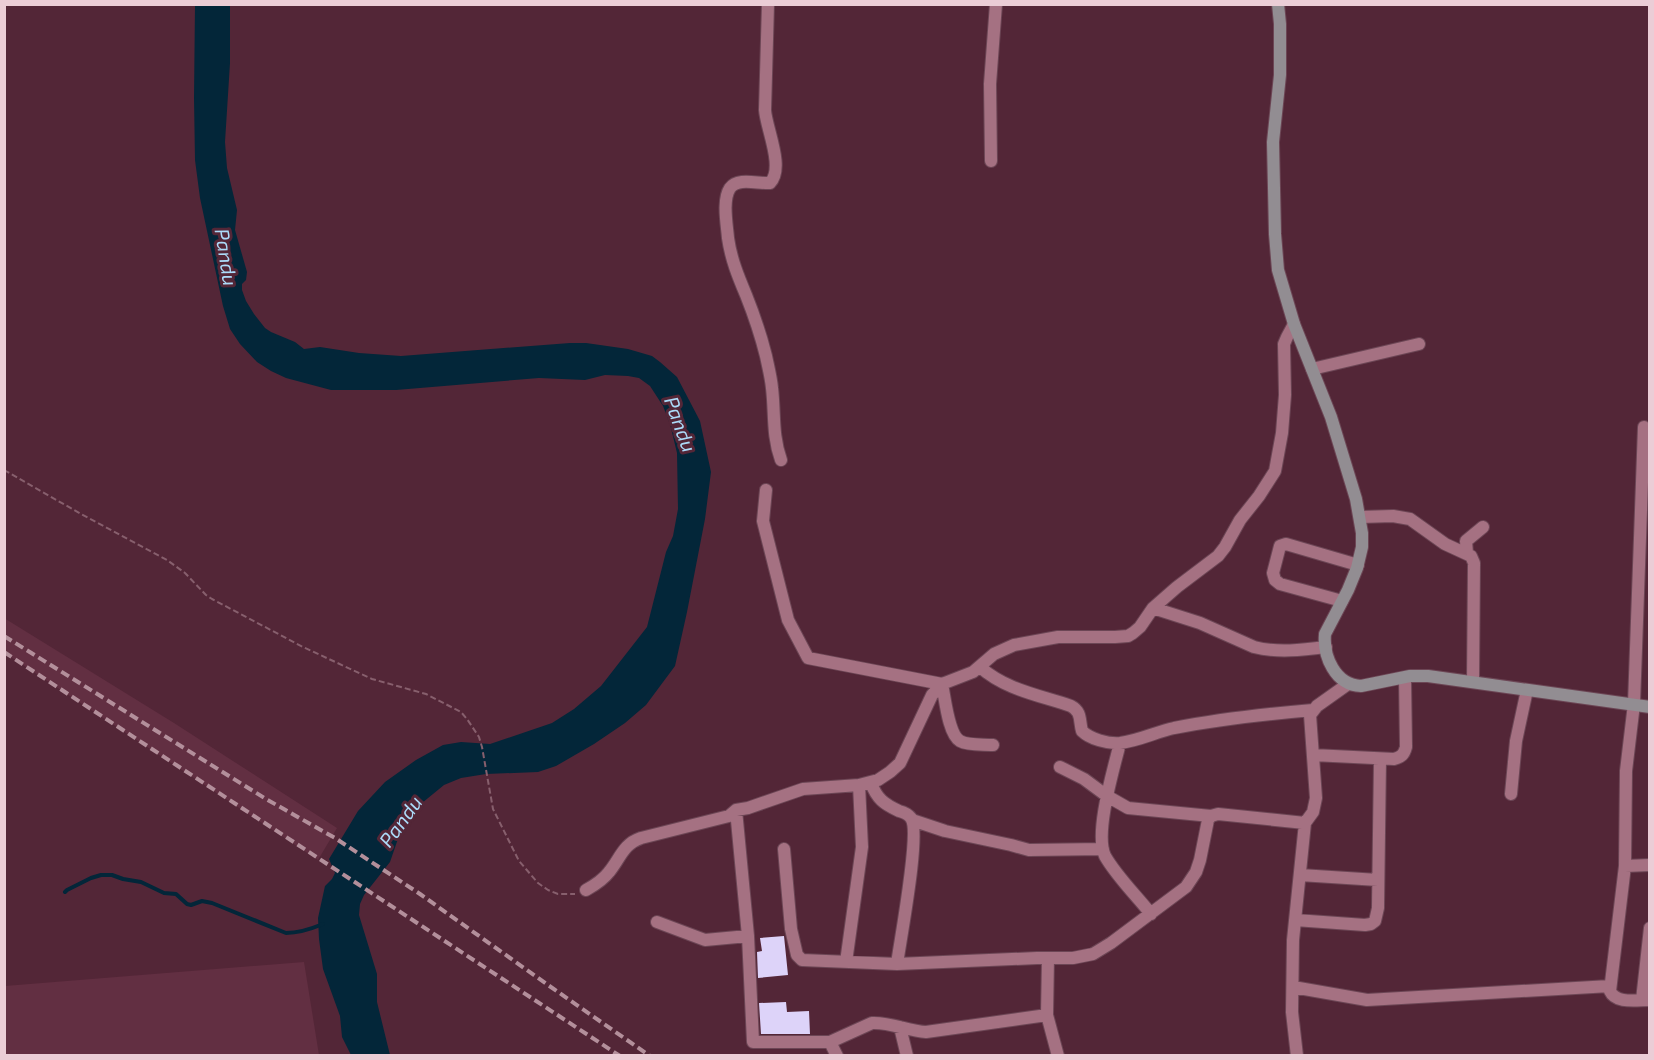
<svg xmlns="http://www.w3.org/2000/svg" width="1654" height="1060" font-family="'Exo 2',sans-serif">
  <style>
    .built { fill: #622f42 }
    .water { fill: #032639 }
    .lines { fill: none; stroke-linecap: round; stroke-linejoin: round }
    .stream { stroke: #032639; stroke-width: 4 }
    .building { fill: #ddd3f9 }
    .street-casing { stroke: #6c4655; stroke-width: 14 }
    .secondary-casing { stroke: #6c4655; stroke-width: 14 }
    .path { stroke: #875f6d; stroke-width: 2; stroke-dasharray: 6 3; stroke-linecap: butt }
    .street { stroke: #a57182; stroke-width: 12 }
    .secondary { stroke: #928d92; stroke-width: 12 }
    .rail { stroke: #b38f9b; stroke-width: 4; stroke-dasharray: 9 4.5; stroke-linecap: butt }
    .labels { text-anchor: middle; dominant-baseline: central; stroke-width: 6; stroke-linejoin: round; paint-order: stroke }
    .water-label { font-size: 20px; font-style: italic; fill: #acdbf9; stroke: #532637 }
  </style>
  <rect width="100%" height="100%" fill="#532637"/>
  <path class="built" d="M4,618l170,105 163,105 -19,32 -313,-207z
    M304,962l15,93h-314v-69z"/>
  <path class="water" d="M195,5h35v58l-5,79 2,26 10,42 -2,20 12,42 -1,8 -4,4v6l4,11 8,13 11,14 6,4 24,10 9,7 16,-2 39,6 42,3 169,-13h16l42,6 24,7 8,6 17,15 23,44 11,51 -6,47 -18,93 -12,54 -29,39 -21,18 -31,21 -38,22 -18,6 -52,2 -25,4 -17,7 -22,18 -21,27 -11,32 -26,33 -4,9 -1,11 18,59v28l13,53h-39l-9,-18 -2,-21 -17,-47 -4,-30 -1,-21 7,-32 7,-7 3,-6 -6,-14 29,-48 27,-29 31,-22 27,-15 18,-3 29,2 62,-21 22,-14 27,-23 46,-59 19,-75 7,-16 5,-27 -1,-56 -7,-29 -7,-18 -13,-20 -11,-8 -11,-2 -23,-1 -20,5 -46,-2 -143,12h-65l-45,-12 -15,-7 -14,-9 -17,-18 -10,-15 -7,-23 -23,-108 -5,-38 -1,-62z"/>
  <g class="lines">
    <path class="stream" d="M65,892l2,-2 24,-12 10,-3h11l11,4 18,3 23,11 12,1 11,10 4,1 11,-4 10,2 74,30c13,0 25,-4 37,-9"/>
  </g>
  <path class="building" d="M784,936l4,39 -30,3 -1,-26 5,-1 -2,-13z
    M786,1002l1,10 22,-1 1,23h-49l-2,-31z"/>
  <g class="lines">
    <g class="street-casing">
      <path id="street" d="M768,4l-3,106c1,18 20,58 5,73 -12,1 -32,-6 -40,5 -8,12 -3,37 -2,50 3,21 10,38 18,57 8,20 15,41 20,61 2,10 5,21 6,32 3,25 0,47 9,72
        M991,161l-1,-77 6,-80
        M1312,369l107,-25
        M1644,427l-10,277 -8,67 -1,95 -15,125c6,13 26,9 40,9
        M766,490l-3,31 25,99 20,38 134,26c3,13 6,50 18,57 9,5 23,3 33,4
        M1360,517l33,-1 17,3 35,25 26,12 3,7 -1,119
        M1467,553l-1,-12 17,-14
        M1342,601l-62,-17 -5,-4 -2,-7 7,-27 6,-2 72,21
        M1153,608l47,15 54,24c23,6 49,3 72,0
        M980,667c26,23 59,28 91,39 11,6 8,14 11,25 8,8 26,13 38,12 18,-2 36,-11 54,-15 46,-9 92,-14 139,-18
        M1120,743c-6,25 -26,90 -15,113 12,21 31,39 46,58
        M1313,755l81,4c7,-2 10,-4 12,-12l-1,-69
        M1060,767l24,12 23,17 21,12 83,8
        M871,783c6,16 13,21 28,28 4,1 9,3 12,7 10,14 -11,123 -14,146
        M1511,794l5,-53 11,-51
        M736,810l12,126 5,106h77l42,-19c18,-1 36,8 54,9l121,-17
        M912,820l33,11 66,14 18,5 74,-1
        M784,849l7,80 6,26 5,5 95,4 140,-6h36l20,-4 18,-11 75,-56 10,-15 4,-12 8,-40 3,-4 7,-2 87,9
        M1625,866l25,-1
        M1300,875l78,5
        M586,890c9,-5 17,-10 23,-18 11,-13 14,-28 32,-34l88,-22 7,-6 12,-2 55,-19 56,-4 19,-5 12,-8 10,-9 32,-68 10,-11 31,-12 21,-18 20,-9 44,-8h57l13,-1 5,-3 7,-6 13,-19 24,-21 41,-31 7,-9 15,-27 19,-24 16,-25 7,-38 3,-38 -1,-51 3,-7 7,-13
        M1295,920l70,5 6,-1 4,-3 3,-13 2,-149
        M657,922l48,18 43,-4
        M1048,958l-1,57 11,41
        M846,962l16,-115 -3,-62
        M1293,987l74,13 243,-14
        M1642,1000l8,-72
        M900,1027l7,29
        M830,1042l7,14
        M1297,1056l-5,-44 1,-72 12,-117 8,-11 3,-14 -6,-83 7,-9 31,-22"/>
    </g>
    <g class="secondary-casing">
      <path id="secondary" d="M1278,4l2,20v51l-7,67 2,92 3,36 16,54 37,93 25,82 6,34v14l-5,21 -9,22 -23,44c-2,22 10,51 36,52l49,-10h18l222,31"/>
    </g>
    <path class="path" d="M4,470l77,44 86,46 18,13 21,22 6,4 91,48 69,32 54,15 35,18 6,7 12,18 3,10 11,62 26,52 19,22 10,7 10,4h17"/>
    <use href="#street" class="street"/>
    <use href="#secondary" class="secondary"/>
    <path class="rail" d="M4,636l262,163 69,39 85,56 128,91 102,71
      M4,652l616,404"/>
  </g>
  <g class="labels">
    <g class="water-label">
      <text transform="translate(227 257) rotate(81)">Pandu</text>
      <text transform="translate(681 424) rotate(70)">Pandu</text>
      <text transform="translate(400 821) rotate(-54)">Pandu</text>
    </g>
  </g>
  <rect width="1654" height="1060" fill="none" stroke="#ebcdd6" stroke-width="12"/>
</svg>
